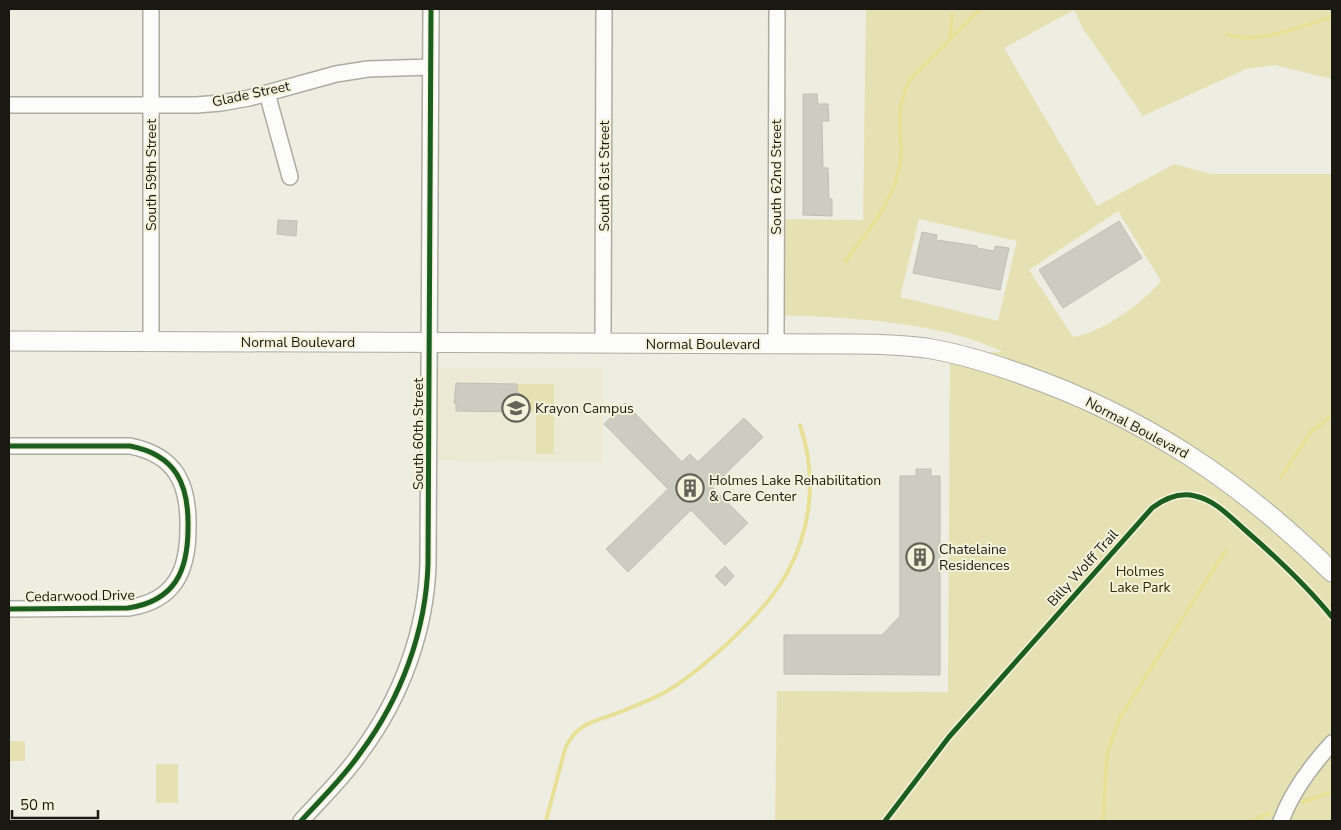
<svg xmlns="http://www.w3.org/2000/svg" width="1341" height="830" font-family="'Nunito Sans',sans-serif">
  <style>
    .built { fill: #ecead4 }
    .green { fill: #e6e1b2; fill-rule: evenodd }
    .lines { fill: none; stroke-linecap: round; stroke-linejoin: round }
    .stream { stroke: #e9e097; stroke-width: 4 }
    .building { fill: #cdccc2; stroke: #c0bfb6 }
    .minor-casing { stroke: #adaca2; stroke-width: 18 }
    .major-casing { stroke: #adaca2; stroke-width: 21 }
    .minor { stroke: #fcfcfa; stroke-width: 15 }
    .major { stroke: #fcfcfa; stroke-width: 19 }
    .cycleway-casing { stroke: #f4f2db; stroke-width: 8 }
    .cycleway { stroke: #1b5e20; stroke-width: 5 }
    .labels { text-anchor: middle; dominant-baseline: central; stroke-width: 4; stroke-linejoin: round; paint-order: stroke }
    .street-label { font-size: 14px; fill: #1a1911; stroke: #f4f2db }
    .poi-label { font-size: 14px; fill: #1a1911; stroke: #f4f2db; text-anchor: start }
    .park-label { font-size: 14px; fill: #322c00; stroke: #f4f2db }
  </style>
  <rect width="100%" height="100%" fill="#eeede1"/>
  <path class="built" d="M429,368h174v94l-174,-2z"/>
  <path class="green" d="M866,9h466v70l-57,-14 -29,4 -103,47 -61,-89 -8,-17 -70,38 93,158 77,-42 38,10h120v647h-557l2,-130 171,1 2,-339 53,-1c-62,-31 -159,-35 -227,-37v-96l87,1zM1118,211l43,70c-18,22 -60,52 -88,56l-44,-67zM919,219l98,22 -19,80 -98,-24z
    M517,384h37v70h-18v-42h-19l2,-19h-2z
    M9,741h16v20h-16z
    M156,764h22v39h-22z"/>
  <g class="lines">
    <path class="stream" d="M1227,34c31,12 75,-9 105,-17
      M950,38l2,-23
      M846,261c23,-32 51,-63 55,-104 1,-11 -1,-21 -1,-31 -1,-15 3,-32 9,-45l71,-72
      M1281,477l30,-45 21,-17
      M1303,802l29,-10
      M546,821l19,-72c11,-25 27,-27 50,-35 18,-7 36,-14 52,-23 22,-13 41,-30 60,-47 21,-20 44,-43 59,-69 26,-46 31,-100 14,-150
      M1103,821l4,-67 12,-35 106,-168
      M1252,821l17,-8"/>
  </g>
  <path class="building" d="M803,94h14l1,10h10l1,17h-7l1,47h5l1,31h3v17l-29,-1z
    M278,220l19,1 -1,15 -19,-2z
    M1119,221l23,37 -79,50 -24,-38z
    M922,232l15,3 -1,5 41,6v2l17,3 1,-5 14,2 -9,42 -87,-17z
    M456,383l61,1v9h2l-2,19 -61,-1v-8h-2z
    M625,403l57,59 8,-8 8,8 46,-44 19,19 -51,50 36,36 -23,22 -34,-35 -63,62 -22,-23 62,-60 -64,-65z
    M916,469h15v7h9v199l-156,-1v-39h98l18,-19v-140h16z
    M725,566l9,10 -9,10 -10,-10z"/>
  <g class="lines">
    <g class="minor-casing">
      <path id="minor" d="M267,93l23,84
        M9,105h187l25,-2 28,-5 87,-24 32,-5 62,-2
        M151,342v-333
        M603,344l1,-335
        M776,344l1,-335
        M9,446h121c46,9 59,38 58,82 0,43 -13,73 -60,80l-119,1
        M301,821c20,-22 43,-44 60,-69 40,-54 65,-121 67,-188l3,-555
        M1281,821c11,-30 30,-55 51,-78"/>
    </g>
    <g class="major-casing">
      <path id="major" d="M9,341l845,3c24,0 48,1 72,4 32,5 64,15 95,26 123,43 219,107 311,198"/>
    </g>
    <use href="#minor" class="minor"/>
    <use href="#major" class="major"/>
    <g class="cycleway-casing">
      <path id="cycleway" d="M9,446h121c46,9 59,38 58,82 0,43 -13,73 -60,80l-119,1
        M301,821c20,-22 43,-44 60,-69 40,-54 65,-121 67,-188l3,-555
        M885,821l64,-84 203,-229c12,-9 27,-16 43,-12 20,4 35,21 50,34 31,27 61,55 87,87"/>
    </g>
    <use href="#cycleway" class="cycleway"/>
  </g>
  <defs>
    <g id="school-ring" transform="scale(1.4375)"><circle r="9.5" fill="#f4f2db" stroke="#64635a" stroke-width="1.5"/><path d="M0-5L7-2L0 1L-7-2ZM-4 1L0 2.5L4 1V4Q0 6-4 4Z" fill="#64635a"/></g>
    <g id="building-ring" transform="scale(1.4375)"><circle r="9.5" fill="#f4f2db" stroke="#64635a" stroke-width="1.5"/><path d="M-4-6H4V6H1V3H-1V6H-4ZM-2.5-4.3h1.7v1.8h-1.7ZM.8-4.3h1.7v1.8H.8ZM-2.5-1h1.7V.8h-1.7ZM.8-1h1.7V.8H.8Z" fill="#64635a"/></g>
  </defs>
  <g fill-rule="evenodd">
    <use href="#school-ring" x="516" y="408"/>
    <use href="#building-ring" x="690" y="488"/>
    <use href="#building-ring" x="920" y="557"/>
  </g>
  <g class="labels">
    <g class="street-label">
      <text transform="translate(251 94) rotate(-12)">Glade Street</text>
      <text transform="translate(151 175) rotate(-90)">South 59th Street</text>
      <text transform="translate(604 176) rotate(-90)">South 61st Street</text>
      <text transform="translate(776 177) rotate(-90)">South 62nd Street</text>
      <text x="298" y="342">Normal Boulevard</text>
      <text x="703" y="344">Normal Boulevard</text>
      <text transform="translate(1137 428) rotate(28)">Normal Boulevard</text>
      <text transform="translate(418 434) rotate(-90)">South 60th Street</text>
      <text transform="translate(1083 568) rotate(-48)">Billy Wolff Trail</text>
      <text transform="translate(80 596) rotate(-1)">Cedarwood Drive</text>
    </g>
    <g class="poi-label">
      <text x="535" y="408">Krayon Campus</text>
      <text x="709" y="480">Holmes Lake Rehabilitation<tspan x="709" dy="16">&amp; Care Center</tspan></text>
      <text x="939" y="549">Chatelaine<tspan x="939" dy="16">Residences</tspan></text>
    </g>
    <g class="park-label">
      <text x="1140" y="571">Holmes<tspan x="1140" dy="16">Lake Park</tspan></text>
    </g>
  </g>
  <rect width="1341" height="830" fill="none" stroke="#1a1911" stroke-width="20"/>
  <path d="M12 810v8h86v-8" fill="none" stroke="#1a1911" stroke-width="2.5"/>
  <text x="20" y="810" font-size="15" fill="#1a1911" stroke="#f4f2db" stroke-width="4" paint-order="stroke">50 m</text>
</svg>
